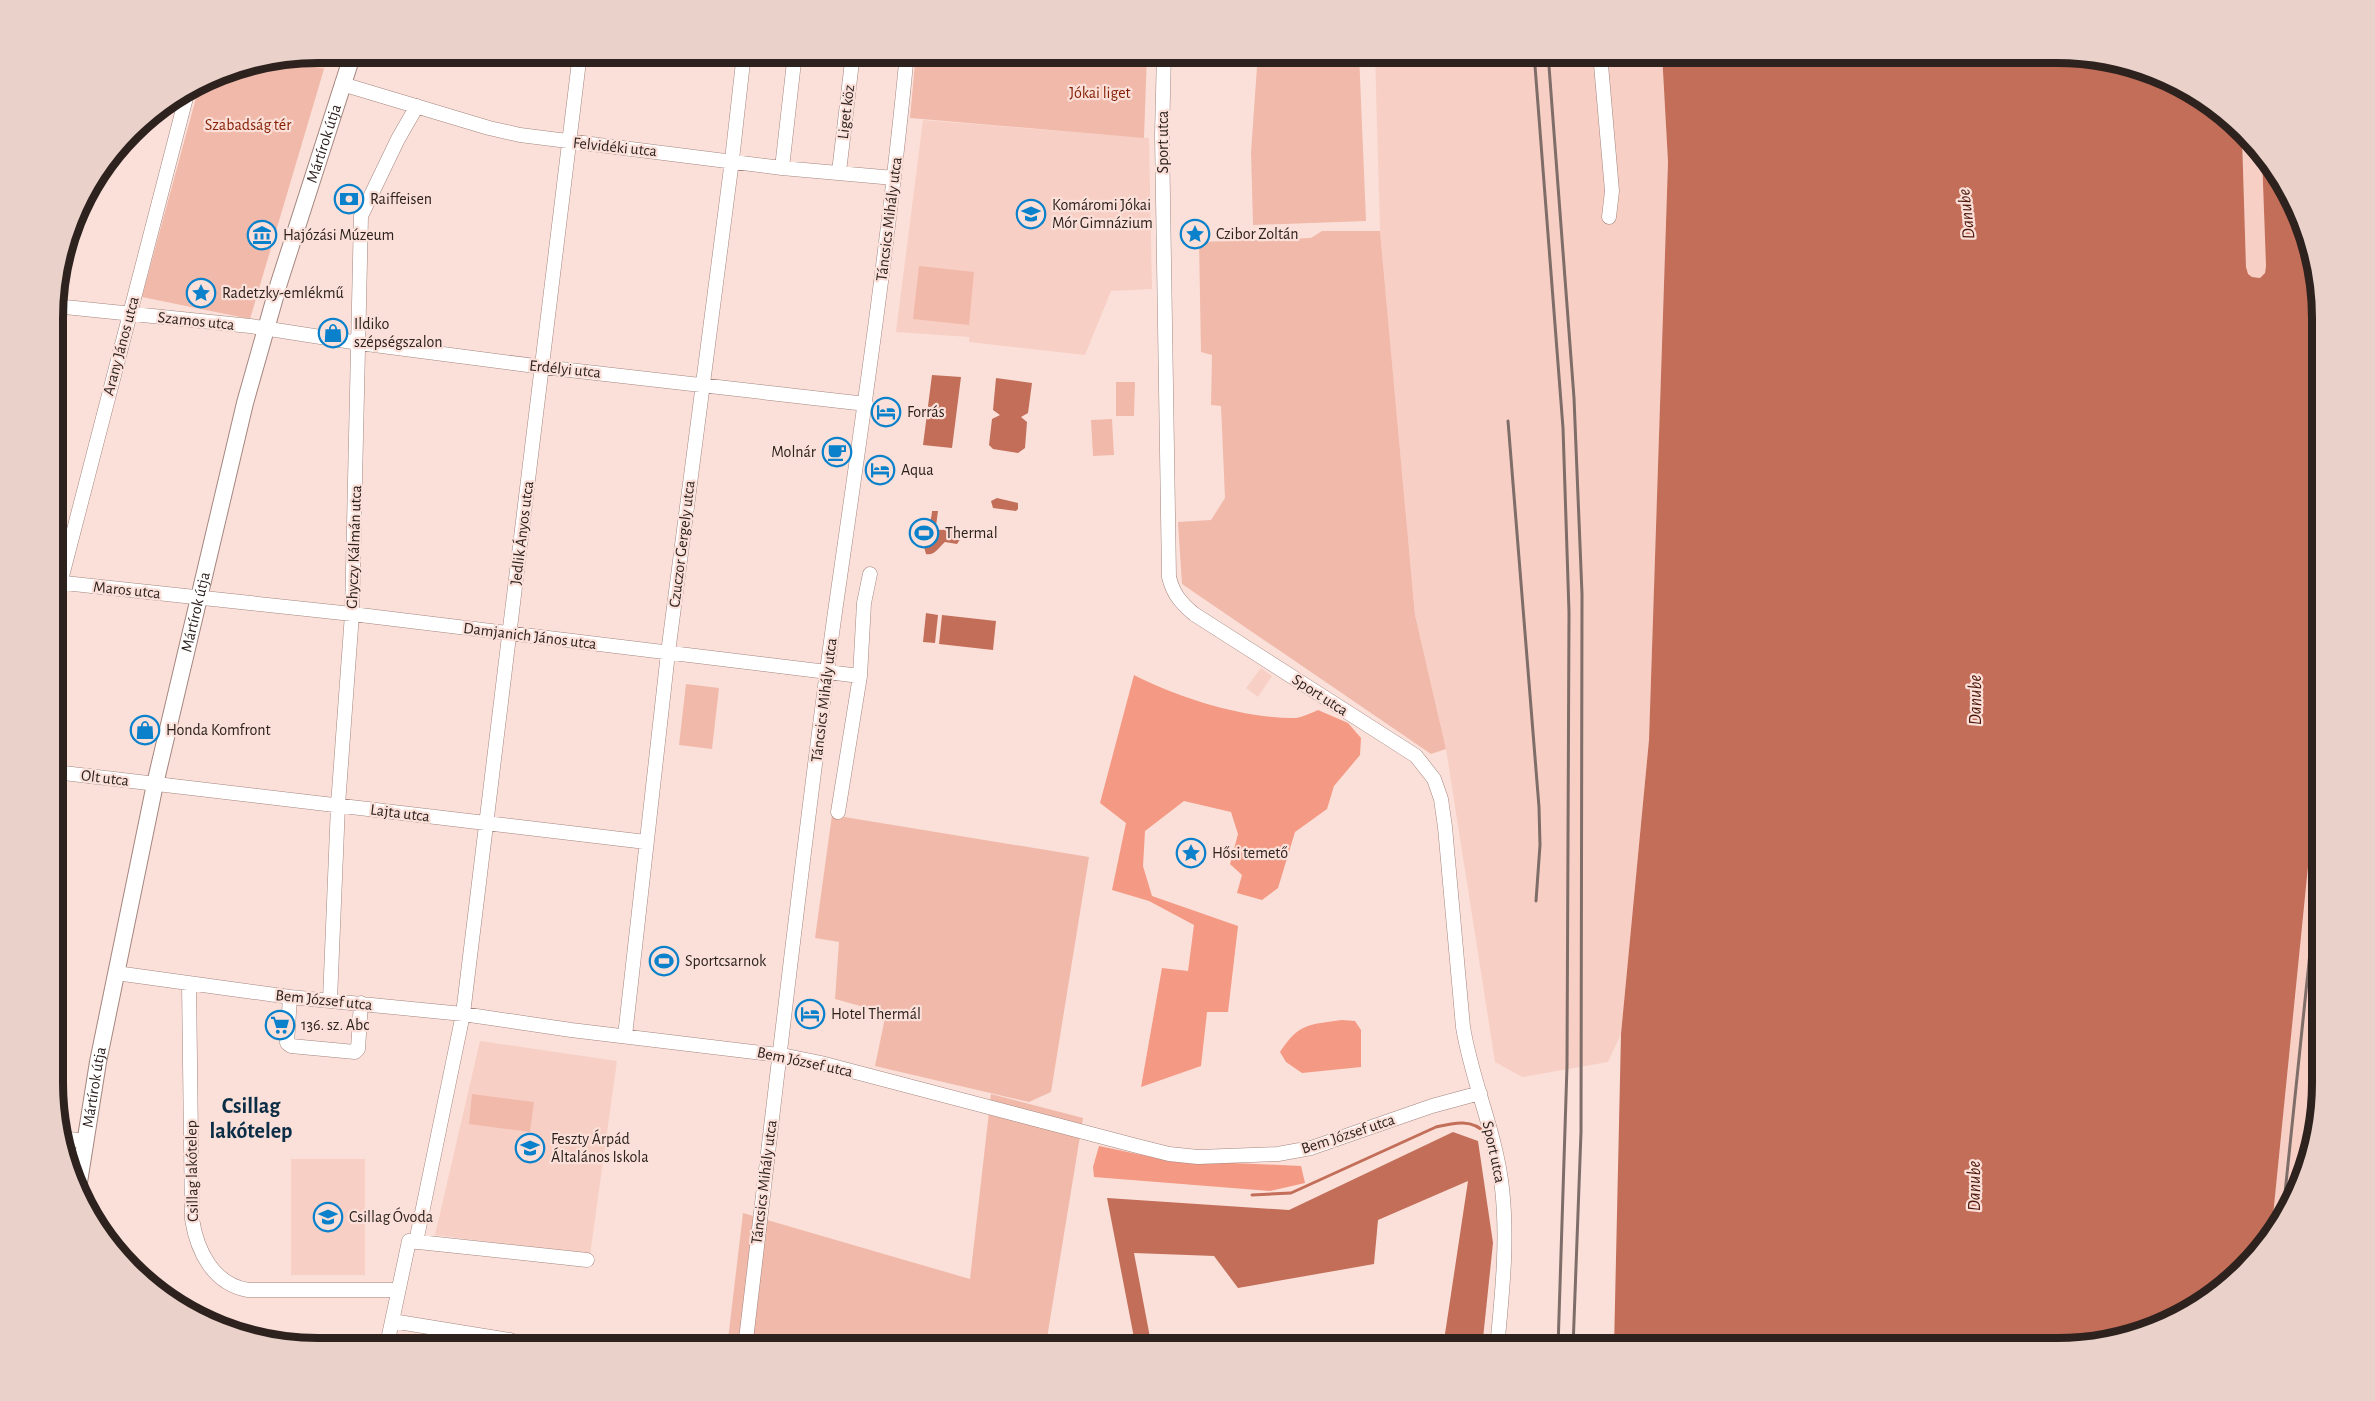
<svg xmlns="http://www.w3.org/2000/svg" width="2375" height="1401" font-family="'Alegreya Sans',sans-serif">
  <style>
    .built { fill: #f8cfc5 }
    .green { fill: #f1b9aa }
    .forest { fill: #f49983 }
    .water { fill: #c36e58 }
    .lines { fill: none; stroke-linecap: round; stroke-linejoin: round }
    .stream { stroke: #c36e58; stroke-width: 3 }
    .minor-casing { stroke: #a4867f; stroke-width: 15 }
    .major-casing { stroke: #a4867f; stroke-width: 18 }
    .minor { stroke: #fff; stroke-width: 14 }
    .major { stroke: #fff; stroke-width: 16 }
    .rail { stroke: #7e6d68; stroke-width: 3 }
    .labels { text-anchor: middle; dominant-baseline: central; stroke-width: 4.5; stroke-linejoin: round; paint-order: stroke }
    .park-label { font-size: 16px; fill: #851d00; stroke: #fae0d9 }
    .street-label { font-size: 16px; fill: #2e221f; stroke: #fae0d9 }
    .poi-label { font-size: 16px; fill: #2e221f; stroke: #fae0d9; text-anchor: start }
    .water-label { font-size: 18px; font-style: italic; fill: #4d1608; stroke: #fae0d9 }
    .district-label { font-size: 22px; font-weight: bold; fill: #0b2d46; stroke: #fae0d9 }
    .rim { fill: none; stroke: #2e221f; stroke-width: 8 }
  </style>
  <rect width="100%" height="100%" fill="#fae0d9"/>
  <path class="built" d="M318,53h11l-5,16 -37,-10z
    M1375,53h287l6,109 -19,578 -28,294 -13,28 -86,15 -27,-15 -49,-313 -31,-134 -35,-384z
    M923,120l226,18 3,151 -41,2 -26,64 -116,-13v-5l-73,-5z
    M2242,137l20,19 4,110 -1,7 -5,5 -8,-1 -4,-3 -2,-7z
    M1261,668l11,8 -14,21 -12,-9z
    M2322,727v373l-35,116 -16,20z
    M480,1041l137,20 -27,194 -155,-20z
    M291,1159h74v116h-74z"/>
  <path class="green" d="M916,53h231l-3,85 -234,-20z
    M1258,53h101l7,168 -113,4 -2,-73z
    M287,59l37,10 -74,250 -108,-22 58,-214 17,-10z
    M1322,231h58l35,384 31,134 -15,5 -249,-170 -4,-62 33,-2 14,-22 -4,-92 -10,-1 1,-50 -11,-3 -2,-110 112,-4z
    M919,266l55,6 -5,53 -56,-6z
    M1116,382h19l-1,34h-18z
    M1112,419l2,36 -21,1 -2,-36z
    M686,684l33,4 -7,61 -33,-4z
    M832,815l257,42 -38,235 -22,10 -154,-36 11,-53 -51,-14 4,-57 -24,-4z
    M472,1094l62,8 -4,30 -61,-8z
    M991,1094l92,24 -36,220 1,10h-321l16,-135 227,66z"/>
  <path class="forest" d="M1134,675c45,23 111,44 162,43 7,-1 15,-5 22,-8l30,13 13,15 -1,17 -26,31 -7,23 -32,23 -17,56 -16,12 -25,-7 5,-18 -12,-11 8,-30 -7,-22 -47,-11 -39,30 -2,35 9,30 86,30 -10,86h-21l-6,54 -60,21 21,-119 26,3 6,-46 -45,-24 -37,-11 14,-67 -26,-20z
    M1342,1020l13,1 6,9v37l-59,6 -16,-11 -6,-10c20,-30 29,-27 62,-32z
    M1099,1146l67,14 135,6 4,17 -35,8 -176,-14 -1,-10z"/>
  <path class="water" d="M1662,53h395l69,9 64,26 52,49 4,130 2,7 4,3 8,1 5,-5 1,-7 -4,-110 16,15 31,62 13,67v427l-51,509 -27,35 -54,42 -116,35h-460l7,-314 28,-294 19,-578z
    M932,375l29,2 -9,71 -29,-3z
    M996,378l36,5 -4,30 -7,4 6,5 -2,26 -7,5 -25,-4 -4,-4 3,-26 8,-4 -7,-5z
    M997,498l21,5v6l-2,2 -23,-3 -2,-7z
    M932,511h6l-2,15 3,4 16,-1 5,4 1,5 -4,6 -12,-2c-6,5 -10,14 -19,12l-2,-7 4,-9 -12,4 -4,-2 -1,-5 3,-6c14,-4 17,-4 18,-18z
    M926,613l12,2 -3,28 -12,-1z
    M942,615l54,6 -3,29 -54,-6z
    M1453,1132l25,9 15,102 -11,105h-72v-6l35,-8 23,-153 -90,39 -4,44 -136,24 -24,-32 -80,-3 18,95h-16l-29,-150 182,12z"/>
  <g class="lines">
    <path class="stream" d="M1252,1195l39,-2 145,-66c17,-4 37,-9 50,7"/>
    <g class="minor-casing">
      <path id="minor" d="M1164,53l-2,82 7,442c4,17 12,26 25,37l222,142 18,23 7,20 4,28 18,200c9,55 33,106 39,161 6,53 0,107 -5,160
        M1600,53l12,138 -3,26
        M342,84l147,44 31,7 262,33 112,10
        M782,168l13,-115
        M839,172l14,-119
        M55,306l195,20 109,17 184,24 323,37
        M55,582l297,32 508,62 -22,136
        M55,603l133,-513
        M860,676l4,-73 6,-29
        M55,772l591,70
        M116,973l174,24 173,17 108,16 216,26 34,7 316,83 32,8 29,3 80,-3 33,-6 121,-42 48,-13
        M189,983l3,236c5,32 21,65 56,71h150
        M290,997l-3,46 4,3 64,6 3,-3 3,-46
        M330,1000l8,-195 14,-191 9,-398 37,-77 19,-33
        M625,1036l43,-383 64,-493 12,-107
        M62,1138l22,3
        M416,1242l47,-228 117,-961
        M392,1321l118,19 1,8
        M388,1340l21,-99 178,19
        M745,1348c29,-243 56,-487 89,-729 27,-189 55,-377 73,-566"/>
    </g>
    <g class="major-casing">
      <g id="major">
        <path id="s1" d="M79,1182l19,-120 57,-278 90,-381 34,-120 74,-230"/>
      </g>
    </g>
    <use href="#minor" class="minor"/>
    <use href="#major" class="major"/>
    <path class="rail" d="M1534,53l29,375 6,184 -2,454 -9,282
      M1548,53l26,345 8,196 -1,538 -8,216
      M1508,421l31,386 1,38 -4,56
      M2282,1222l40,-385"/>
  </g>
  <defs>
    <g id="bank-ring" transform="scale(1.5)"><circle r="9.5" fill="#fae0d9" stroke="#0a81ca" stroke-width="1.5"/><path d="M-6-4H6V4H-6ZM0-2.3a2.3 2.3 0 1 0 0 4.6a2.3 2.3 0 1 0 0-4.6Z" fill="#0a81ca"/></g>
    <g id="school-ring" transform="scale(1.5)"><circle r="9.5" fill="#fae0d9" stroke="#0a81ca" stroke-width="1.5"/><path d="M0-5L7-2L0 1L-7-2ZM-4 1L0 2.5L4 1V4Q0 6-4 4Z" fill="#0a81ca"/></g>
    <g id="sight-ring" transform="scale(1.5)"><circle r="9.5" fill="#fae0d9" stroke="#0a81ca" stroke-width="1.5"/><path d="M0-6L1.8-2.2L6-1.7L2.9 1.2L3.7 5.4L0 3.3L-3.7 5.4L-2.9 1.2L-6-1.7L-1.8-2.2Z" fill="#0a81ca"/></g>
    <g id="museum-ring" transform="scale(1.5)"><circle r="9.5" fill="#fae0d9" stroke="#0a81ca" stroke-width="1.5"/><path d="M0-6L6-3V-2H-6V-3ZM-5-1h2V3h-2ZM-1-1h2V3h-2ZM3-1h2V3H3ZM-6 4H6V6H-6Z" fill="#0a81ca"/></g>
    <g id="shop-ring" transform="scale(1.5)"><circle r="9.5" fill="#fae0d9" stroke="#0a81ca" stroke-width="1.5"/><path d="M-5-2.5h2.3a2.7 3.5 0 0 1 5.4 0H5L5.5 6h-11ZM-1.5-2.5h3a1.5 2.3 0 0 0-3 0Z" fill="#0a81ca"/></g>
    <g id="hotel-ring" transform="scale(1.5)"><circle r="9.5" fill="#fae0d9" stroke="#0a81ca" stroke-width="1.5"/><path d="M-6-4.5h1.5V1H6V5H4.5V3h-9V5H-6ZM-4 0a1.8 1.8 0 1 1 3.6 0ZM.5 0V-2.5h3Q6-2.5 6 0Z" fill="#0a81ca"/></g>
    <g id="cafe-ring" transform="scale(1.5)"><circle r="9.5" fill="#fae0d9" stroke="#0a81ca" stroke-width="1.5"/><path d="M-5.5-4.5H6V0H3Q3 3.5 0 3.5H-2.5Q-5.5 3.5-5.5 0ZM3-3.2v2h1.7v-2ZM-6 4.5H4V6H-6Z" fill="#0a81ca"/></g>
    <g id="stadium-ring" transform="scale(1.5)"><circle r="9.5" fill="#fae0d9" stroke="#0a81ca" stroke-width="1.5"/><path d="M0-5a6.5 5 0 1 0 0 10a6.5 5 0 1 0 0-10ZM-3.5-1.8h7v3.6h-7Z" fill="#0a81ca"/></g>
    <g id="supermarket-ring" transform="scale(1.5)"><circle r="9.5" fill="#fae0d9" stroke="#0a81ca" stroke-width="1.5"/><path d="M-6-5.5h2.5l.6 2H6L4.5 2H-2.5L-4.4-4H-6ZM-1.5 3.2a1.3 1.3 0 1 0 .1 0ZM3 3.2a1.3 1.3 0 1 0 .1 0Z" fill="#0a81ca"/></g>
  </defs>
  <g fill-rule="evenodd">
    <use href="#bank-ring" x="349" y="199"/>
    <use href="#school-ring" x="1031" y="214"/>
    <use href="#sight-ring" x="1195" y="234"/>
    <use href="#museum-ring" x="262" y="235"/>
    <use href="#sight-ring" x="201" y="293"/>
    <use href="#shop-ring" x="333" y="333"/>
    <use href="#hotel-ring" x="886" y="412"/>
    <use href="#cafe-ring" x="837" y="452"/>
    <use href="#hotel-ring" x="880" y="470"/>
    <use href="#stadium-ring" x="924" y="533"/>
    <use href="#shop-ring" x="145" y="730"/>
    <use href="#sight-ring" x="1191" y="853"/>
    <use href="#stadium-ring" x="664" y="961"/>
    <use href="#hotel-ring" x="810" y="1014"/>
    <use href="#supermarket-ring" x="280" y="1025"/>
    <use href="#school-ring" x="530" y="1148"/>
    <use href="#school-ring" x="328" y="1217"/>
  </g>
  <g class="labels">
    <g class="park-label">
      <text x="1100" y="93">Jókai liget</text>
      <text x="248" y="125">Szabadság tér</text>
    </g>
    <g class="street-label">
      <text transform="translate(846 112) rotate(-83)">Liget köz</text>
      <text transform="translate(1163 142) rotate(-90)">Sport utca</text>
      <text stroke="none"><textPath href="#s1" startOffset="1068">Mártírok útja</textPath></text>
      <text transform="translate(615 147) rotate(6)">Felvidéki utca</text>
      <text transform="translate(889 219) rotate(-83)">Táncsics Mihály utca</text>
      <text transform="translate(196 321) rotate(6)">Szamos utca</text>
      <text transform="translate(121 346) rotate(-75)">Arany János utca</text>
      <text transform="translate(565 369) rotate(6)">Erdélyi utca</text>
      <text transform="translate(522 533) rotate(-83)">Jedlik Ányos utca</text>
      <text transform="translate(682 544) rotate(-83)">Czuczor Gergely utca</text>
      <text transform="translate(354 547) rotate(-88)">Ghyczy Kálmán utca</text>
      <text transform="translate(127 590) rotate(6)">Maros utca</text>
      <text stroke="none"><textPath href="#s1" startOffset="582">Mártírok útja</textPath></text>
      <text transform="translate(530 636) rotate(7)">Damjanich János utca</text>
      <text transform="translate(1320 695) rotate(33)">Sport utca</text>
      <text transform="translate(824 700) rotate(-83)">Táncsics Mihály utca</text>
      <text transform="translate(105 778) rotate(7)">Olt utca</text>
      <text transform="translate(400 813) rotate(7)">Lajta utca</text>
      <text transform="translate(324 1000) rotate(6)">Bem József utca</text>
      <text transform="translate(805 1062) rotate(12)">Bem József utca</text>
      <text stroke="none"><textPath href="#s1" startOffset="96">Mártírok útja</textPath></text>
      <text transform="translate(1348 1134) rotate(-18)">Bem József utca</text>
      <text transform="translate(1494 1152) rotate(78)">Sport utca</text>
      <text transform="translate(192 1171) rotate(-91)">Csillag lakótelep</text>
      <text transform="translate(764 1182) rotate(-83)">Táncsics Mihály utca</text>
    </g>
    <g class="poi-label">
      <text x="370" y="199">Raiffeisen</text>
      <text x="1052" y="205">Komáromi Jókai<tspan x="1052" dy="18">Mór Gimnázium</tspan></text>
      <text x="1216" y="234">Czibor Zoltán</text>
      <text x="283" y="235">Hajózási Múzeum</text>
      <text x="222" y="293">Radetzky-emlékmű</text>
      <text x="354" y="324">Ildiko<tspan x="354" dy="18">szépségszalon</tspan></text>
      <text x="907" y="412">Forrás</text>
      <text x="816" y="452" text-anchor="end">Molnár</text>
      <text x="901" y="470">Aqua</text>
      <text x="945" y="533">Thermal</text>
      <text x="166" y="730">Honda Komfront</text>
      <text x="1212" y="853">Hősi temető</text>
      <text x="685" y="961">Sportcsarnok</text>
      <text x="831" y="1014">Hotel Thermál</text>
      <text x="301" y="1025">136. sz. Abc</text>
      <text x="551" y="1139">Feszty Árpád<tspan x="551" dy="18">Általános Iskola</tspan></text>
      <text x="349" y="1217">Csillag Óvoda</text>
    </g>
    <g class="water-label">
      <text transform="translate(1967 214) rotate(-96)">Danube</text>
      <text transform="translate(1976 700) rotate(-90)">Danube</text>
      <text transform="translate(1975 1186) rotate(-90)">Danube</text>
    </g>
    <g class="district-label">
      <text x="251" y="1106">Csillag<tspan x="251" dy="25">lakótelep</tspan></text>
    </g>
  </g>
  <path d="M0 0H2375V1401H0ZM318 63H2057A255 255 0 0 1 2312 318V1083A255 255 0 0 1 2057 1338H318A255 255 0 0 1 63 1083V318A255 255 0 0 1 318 63Z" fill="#ead1ca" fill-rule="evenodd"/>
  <path class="rim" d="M318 63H2057A255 255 0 0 1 2312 318V1083A255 255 0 0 1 2057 1338H318A255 255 0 0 1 63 1083V318A255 255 0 0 1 318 63Z"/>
</svg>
